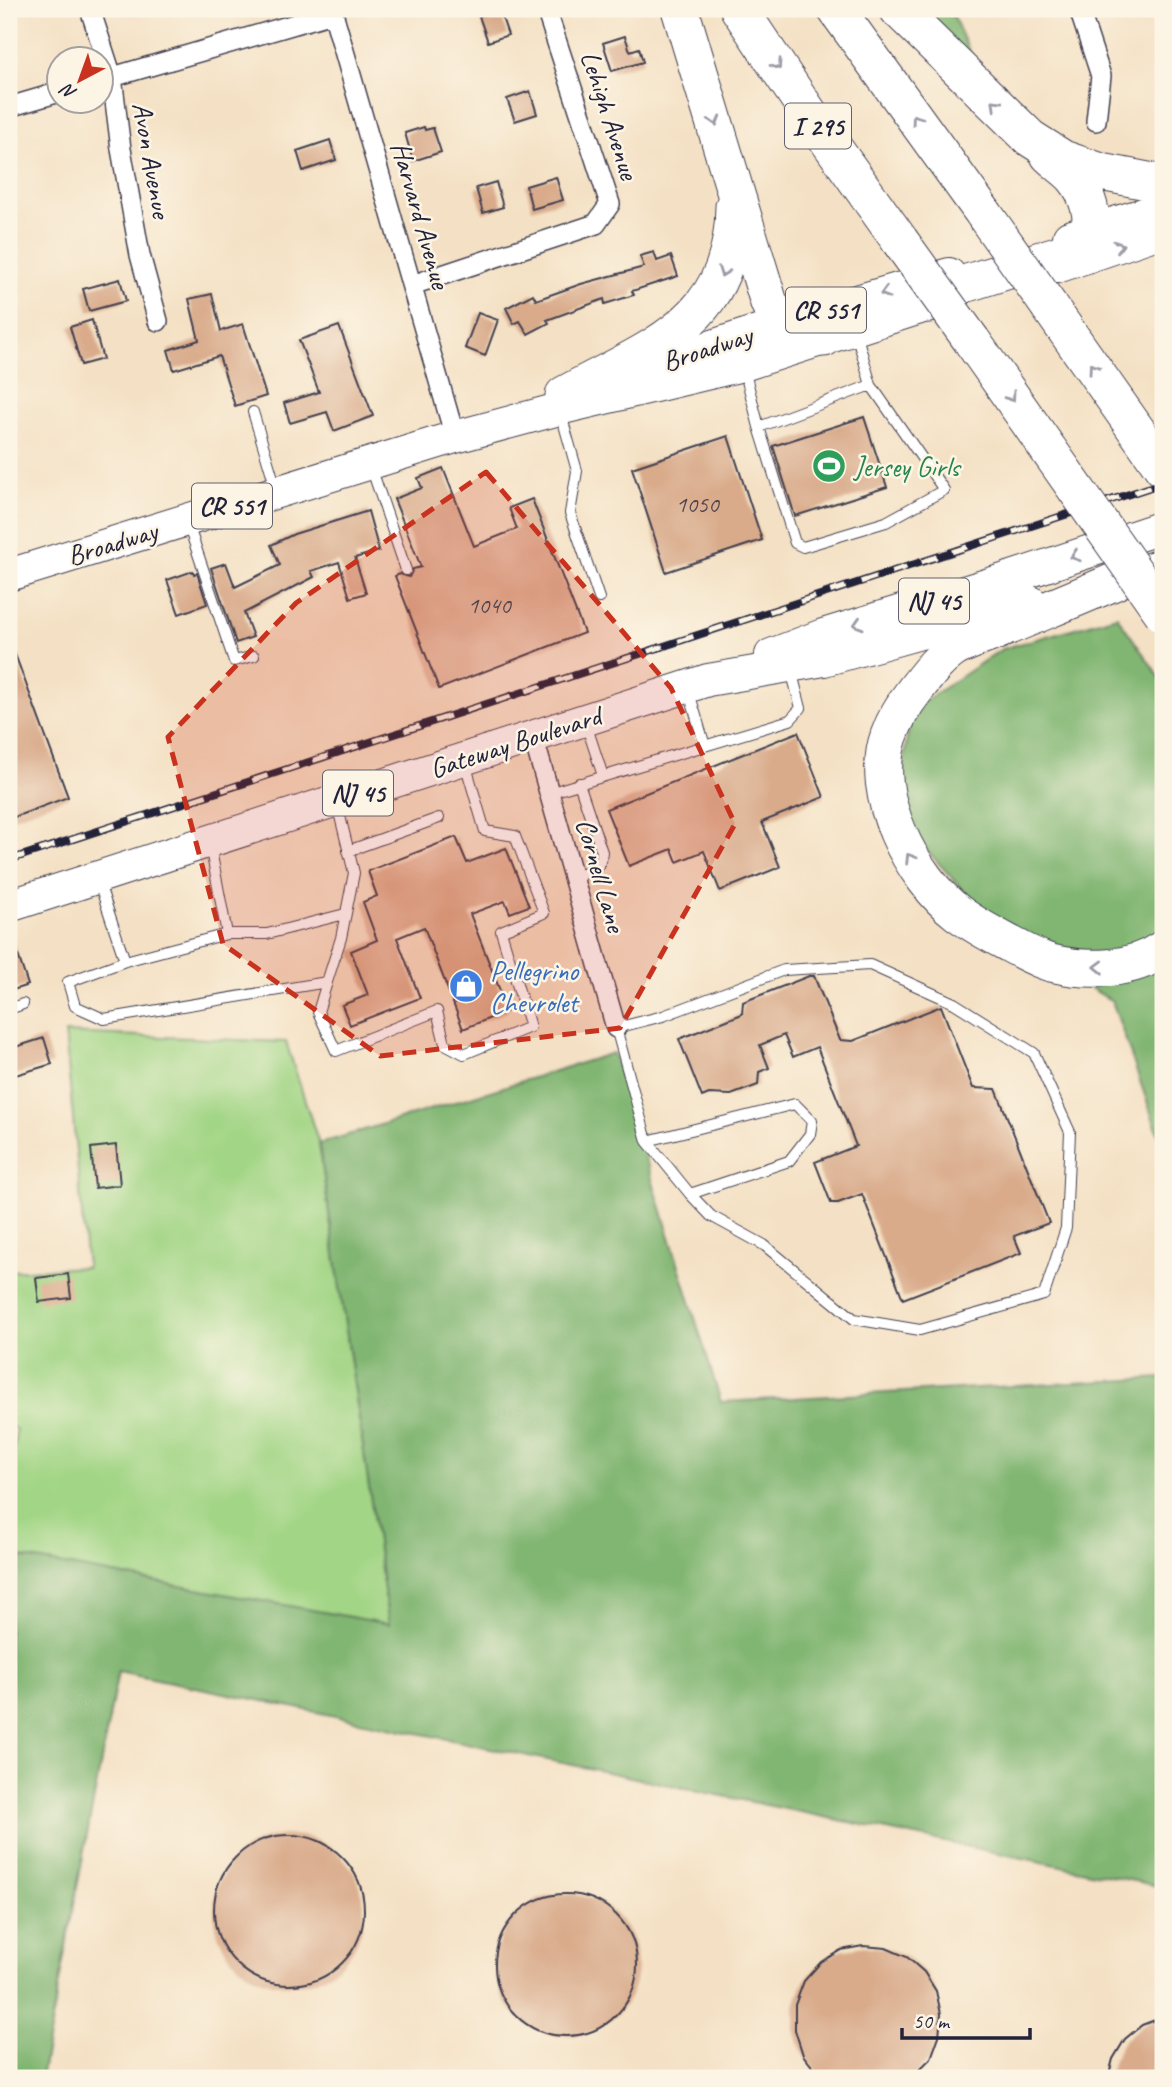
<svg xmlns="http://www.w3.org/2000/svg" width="1172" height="2087" font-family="Caveat,sans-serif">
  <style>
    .green { fill: #a2d585; stroke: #627c60; stroke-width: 2 }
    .forest { fill: #81b672; stroke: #526c56; stroke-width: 2 }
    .building { fill: #d9ab8b }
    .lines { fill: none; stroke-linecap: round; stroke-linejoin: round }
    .service-casing { stroke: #423f50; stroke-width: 12 }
    .minor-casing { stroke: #423f50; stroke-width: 22 }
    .primary-casing { stroke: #423f50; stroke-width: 34 }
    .motorway-casing { stroke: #423f50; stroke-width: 39 }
    .service { stroke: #fff; stroke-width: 10 }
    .minor { stroke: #fff; stroke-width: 19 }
    .primary { stroke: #fff; stroke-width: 32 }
    .motorway { stroke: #fff; stroke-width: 37 }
    .rail-casing { stroke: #22223b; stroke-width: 8 }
    .rail { stroke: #fcf5e5; stroke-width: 5; stroke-dasharray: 16; stroke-linecap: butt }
    .motorway-bridge-casing { stroke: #423f50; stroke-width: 39; stroke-linecap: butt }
    .motorway-bridge { stroke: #fff; stroke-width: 37 }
    .oneway { stroke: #9c9ca7 }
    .marked { fill: #c8321e; fill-opacity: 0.2; stroke: #c8321e; stroke-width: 5; stroke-dasharray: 14 9; stroke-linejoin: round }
    .labels { text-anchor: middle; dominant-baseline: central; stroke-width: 5; stroke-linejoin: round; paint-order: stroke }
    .number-label { font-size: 24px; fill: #50444f }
    .shield { fill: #fcf5e5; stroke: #63616e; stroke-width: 2 }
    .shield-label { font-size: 26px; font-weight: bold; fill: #22223b }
    .street-label { font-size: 28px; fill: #22223b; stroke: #fcf5e5 }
    .leisure-label { font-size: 28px; fill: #27864d; stroke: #fcf5e5; text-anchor: start }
    .shop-label { font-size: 28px; fill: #366cbe; stroke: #fcf5e5; text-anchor: start }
  </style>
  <rect width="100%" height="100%" fill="#fcf5e5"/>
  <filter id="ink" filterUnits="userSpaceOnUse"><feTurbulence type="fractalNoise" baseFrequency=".0143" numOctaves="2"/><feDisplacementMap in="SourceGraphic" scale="14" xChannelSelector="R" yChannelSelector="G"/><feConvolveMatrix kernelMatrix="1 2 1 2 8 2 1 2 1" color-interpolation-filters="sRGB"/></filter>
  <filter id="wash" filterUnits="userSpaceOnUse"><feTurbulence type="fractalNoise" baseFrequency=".00686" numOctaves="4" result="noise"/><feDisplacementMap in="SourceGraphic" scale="28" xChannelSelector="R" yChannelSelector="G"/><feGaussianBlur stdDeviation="1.57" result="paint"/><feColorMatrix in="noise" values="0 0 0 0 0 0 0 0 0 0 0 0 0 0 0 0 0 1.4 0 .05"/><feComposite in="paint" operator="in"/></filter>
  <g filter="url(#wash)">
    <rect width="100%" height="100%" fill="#f4e1c5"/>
    <path class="green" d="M65,1033l221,9 33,102 70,481 -380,-70v-59l7,-67 -7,-2v-156l78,-4z"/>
    <path class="forest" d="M917,9h33l31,68z
      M1117,616l46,66v465l-51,-146 -106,-63 -110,-122 15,-106 91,-61z
      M613,1053l108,349 442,-24v509l-1045,-216 -77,407h-32v-523l380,69 -70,-480z"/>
    <g id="blocks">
      <path class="building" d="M499,9l9,26 -20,7 -9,-26z
        M625,36l5,15 9,-3 4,14 -31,9 -9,-28z
        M530,91l7,23 -22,7 -8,-22z
        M424,127l1,3 8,-2 8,24 -28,9 -8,-28z
        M330,140l6,20 -33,11 -6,-20z
        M556,177l7,23 -31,9 -6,-23z
        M496,182l7,25 -20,6 -7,-25z
        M654,252l3,9 14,-5 7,20 -46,15 2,4 -29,9 -1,-5 -57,21 2,3 -21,11 -8,-13 -6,3 -8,-16 27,-14 3,6 45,-16 63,-17 -4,-11z
        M120,279l6,22 -37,10 -6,-22z
        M212,294l9,37 22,-7 23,72 -31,10 -16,-50 -45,14 -6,-20 31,-10 -10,-41z
        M478,313l20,7 -13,36 -20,-8z
        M92,320l11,39 -22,6 -11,-38z
        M339,326l34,90 -39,15 -7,-19 -37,11 -6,-20 35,-11 -20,-52z
        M864,417l23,70 -92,29 -22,-70z
        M728,436l34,104 -96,32 -34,-104z
        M443,468l31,78 43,-17 -8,-21 23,-9 52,134 -145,56 -44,-113 5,-2 9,3 4,-8 8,-2 -27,-68 28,-11 -4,-10z
        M368,511l11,40 -24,7 11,35 -16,5 -11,-36 -28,9 3,6 -70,36 9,24 -17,6 -25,-75 15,-5 9,24 45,-22 -9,-20 23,-11z
        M193,571l1,3 3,-1 10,31 -28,10 -12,-34z
        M9,638l59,159 -59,22z
        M798,732l26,65 -62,25 18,45 -60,24 -16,-40 -27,11 -5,-13 -43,17 -23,-57z
        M456,837l11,26 39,-15 23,58 -19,7 -5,-12 -35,13 38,97 -45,18 -39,-102 -27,11 23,60 -70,27 -8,-20 26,-10 -17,-44 26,-11 -14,-38 14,-6 -9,-25z
        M11,934l17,51 -15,5 -4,-12v-43z
        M809,976h5l26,64 13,1 88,-35 32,82 23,1 53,134 -35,13 7,17 -118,46 -41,-105 -24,9h-7l-16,-41 41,-16 -39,-99 -24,10 -9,-22 -24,10 9,23 -10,4 -1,13 -27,10 -22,-1 -7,3 -23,-58 63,-25 1,-12z
        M44,1038l8,26 -43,13v-28z
        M116,1145l4,40 -25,3 -4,-40z
        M68,1274l3,24 -32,4 -3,-24z
        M214 1910a75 75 0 1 1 150 0a75 75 0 1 1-150 0Z
        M495 1965a71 71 0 1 1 142 0a71 71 0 1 1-142 0Z
        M863,1946l23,2 21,9 17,15 12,19 5,23 -2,22 -8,22 -20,20h-86l-6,-3 -16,-20 -8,-25v-25l9,-24 17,-19 20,-12z
        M1163,2017v61h-55l5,-19 12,-20 17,-14z"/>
    </g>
  </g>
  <g filter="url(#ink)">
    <use href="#blocks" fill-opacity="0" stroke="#423f50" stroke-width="2"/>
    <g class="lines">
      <g class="service-casing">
        <path id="service" d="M744,369l15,58 36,116 8,4 83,-25 58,-32 -73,-105
          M253,412l23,76
          M561,414l16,57 -7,42 29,85
          M759,427l112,-42 -15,-52
          M371,467l35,103
          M188,524l46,137 20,-5
          M688,689l17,57
          M586,724l17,52
          M549,793l241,-73 11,-12 -10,-38
          M210,845l17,89
          M348,851l91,-33
          M573,877c18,-6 27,-4 29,-25l-23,-69
          M98,880l27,81 -57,21 7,24 29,13 223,-37 14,-44 13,-65 -17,-69
          M125,961l102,-27h40l78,-20
          M870,965l84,38 80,50 36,79 -4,96 -22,67 -124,35 -66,-11 -90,-74 -53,-29 -21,-22 -43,-53 -31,-113 47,-12 121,-46z
          M327,982l-9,30 18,39 101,-40 8,33 19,10 66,-27 -29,-96 43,-18 -29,-77 -30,-5 -20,-68
          M9,1009l14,-5
          M647,1141l148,-37 17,17 -2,13 -21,27 -99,33"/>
      </g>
      <g class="minor-casing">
        <path id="minor" d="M90,9l22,68 9,72 19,106 18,66
          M332,9l123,428
          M1079,9l22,67 -5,45
          M102,80l231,-67
          M9,107l51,-15
          M412,285l184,-61 14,-20 -64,-195
          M533,736l83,292"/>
      </g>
      <g class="primary-casing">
        <path id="primary" d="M1069,237l94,-29
          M1057,267l106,-36
          M638,371l143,-48 168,-49
          M9,575l446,-138 104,-28 184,-44 211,-68
          M1115,581l48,-17
          M771,655l52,-20 183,-56 157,-52
          M9,906l699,-226 116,-20 207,-58"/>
      </g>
      <g class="motorway-casing">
        <path id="motorway" d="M680,9l89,294c14,27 27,32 55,35
          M739,9l69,103 92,129
          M836,9l148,205
          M898,9l132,129 33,21 38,13 62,12
          M929,304l16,-14 118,-37c9,-4 18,-7 23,-15 12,-17 0,-47 -12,-61 -7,-8 -17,-14 -25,-22
          M1049,306l114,162
          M972,341l78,111
          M564,395c88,-49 169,-71 170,-189
          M1116,581c-37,16 -74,31 -112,47 -16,7 -34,12 -49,20 -16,10 -29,28 -40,42 -11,14 -20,29 -26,46 -21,58 23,142 69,177 16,12 33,21 50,30 13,7 29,16 43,20 38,9 80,8 112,-14"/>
      </g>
      <use href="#service" class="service"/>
      <use href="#minor" class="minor"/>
      <use href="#primary" class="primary"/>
      <use href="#motorway" class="motorway"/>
      <g class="rail-casing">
        <path id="rail" d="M9,860l1154,-377"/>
      </g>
      <use href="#rail" class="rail"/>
      <g class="motorway-bridge-casing">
        <path id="motorway-bridge" d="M984,214l65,92
          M900,241l72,100
          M1050,452l113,161"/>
      </g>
      <use href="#motorway-bridge" class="motorway-bridge"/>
    </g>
    <defs><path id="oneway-chevron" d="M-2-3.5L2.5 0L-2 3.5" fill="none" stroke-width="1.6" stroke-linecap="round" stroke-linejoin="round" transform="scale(1.75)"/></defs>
    <g class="oneway">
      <use href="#oneway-chevron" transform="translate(777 65) rotate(56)"/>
      <use href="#oneway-chevron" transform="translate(996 104) rotate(-136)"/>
      <use href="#oneway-chevron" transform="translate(916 119) rotate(-126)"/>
      <use href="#oneway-chevron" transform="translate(715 121) rotate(73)"/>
      <use href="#oneway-chevron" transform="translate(1119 246) rotate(-18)"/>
      <use href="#oneway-chevron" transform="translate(723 272) rotate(110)"/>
      <use href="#oneway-chevron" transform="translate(885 293) rotate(164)"/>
      <use href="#oneway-chevron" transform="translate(1093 368) rotate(-125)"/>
      <use href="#oneway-chevron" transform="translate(1011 397) rotate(55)"/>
      <use href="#oneway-chevron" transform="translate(1075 556) rotate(162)"/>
      <use href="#oneway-chevron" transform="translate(858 624) rotate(163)"/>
      <use href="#oneway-chevron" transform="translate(910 858) rotate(-122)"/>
      <use href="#oneway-chevron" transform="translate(1099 967) rotate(-179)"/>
    </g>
  </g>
  <path class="marked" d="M486,472l185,216 64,136 -115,204 -240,28 -157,-112 -55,-207 128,-134z"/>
  <defs>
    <g id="stadium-disc" transform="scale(1.75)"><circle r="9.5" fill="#2e9e5b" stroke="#fcf5e5"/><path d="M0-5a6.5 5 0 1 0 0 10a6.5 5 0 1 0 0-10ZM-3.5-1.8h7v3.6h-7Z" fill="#fff"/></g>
    <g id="shop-disc" transform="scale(1.75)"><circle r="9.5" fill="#3f7fe0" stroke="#fcf5e5"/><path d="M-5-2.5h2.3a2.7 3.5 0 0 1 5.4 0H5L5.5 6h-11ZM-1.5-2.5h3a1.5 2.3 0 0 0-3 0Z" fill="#fff"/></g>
  </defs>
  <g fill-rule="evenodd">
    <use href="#stadium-disc" x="829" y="466"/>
    <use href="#shop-disc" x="466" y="986"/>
  </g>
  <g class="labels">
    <g class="number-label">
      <text x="697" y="504">1050</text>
      <text x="489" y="605">1040</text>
    </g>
    <g class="shield">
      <rect x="785" y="103.5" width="66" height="45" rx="5"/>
      <rect x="786" y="287.5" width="80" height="45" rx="5"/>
      <rect x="192" y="483.5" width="80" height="45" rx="5"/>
      <rect x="899" y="578.5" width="70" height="45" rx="5"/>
      <rect x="323" y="770.5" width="70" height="45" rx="5"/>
    </g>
    <g class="shield-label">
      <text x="818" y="126">I 295</text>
      <text x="826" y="310">CR 551</text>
      <text x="232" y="506">CR 551</text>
      <text x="934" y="601">NJ 45</text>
      <text x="358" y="793">NJ 45</text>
    </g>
    <g class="street-label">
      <text transform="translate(610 115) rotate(72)">Lehigh Avenue</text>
      <text transform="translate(152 160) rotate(80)">Avon Avenue</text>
      <text transform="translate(421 215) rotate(74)">Harvard Avenue</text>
      <text transform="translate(707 348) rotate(-18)">Broadway</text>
      <text transform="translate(112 543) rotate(-17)">Broadway</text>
      <text transform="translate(515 742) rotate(-18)">Gateway Boulevard</text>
      <text transform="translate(601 875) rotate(74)">Cornell Lane</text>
    </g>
    <g class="leisure-label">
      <text x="854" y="466">Jersey Girls</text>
    </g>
    <g class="shop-label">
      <text x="490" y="970">Pellegrino<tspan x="490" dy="32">Chevrolet</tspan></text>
    </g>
  </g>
  <rect width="1172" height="2087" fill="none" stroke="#fcf5e5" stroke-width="35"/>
  <g transform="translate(80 80) rotate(221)"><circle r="33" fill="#fcf5e5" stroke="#a5a1a1" stroke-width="2"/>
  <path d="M0-5L12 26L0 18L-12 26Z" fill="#c8321e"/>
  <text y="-10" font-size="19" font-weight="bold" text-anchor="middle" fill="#22223b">N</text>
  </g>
  <path d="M902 2028v10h128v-10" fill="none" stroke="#22223b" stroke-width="3.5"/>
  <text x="913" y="2028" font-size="21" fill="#22223b" stroke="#fcf5e5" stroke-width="5" paint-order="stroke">50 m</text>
</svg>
